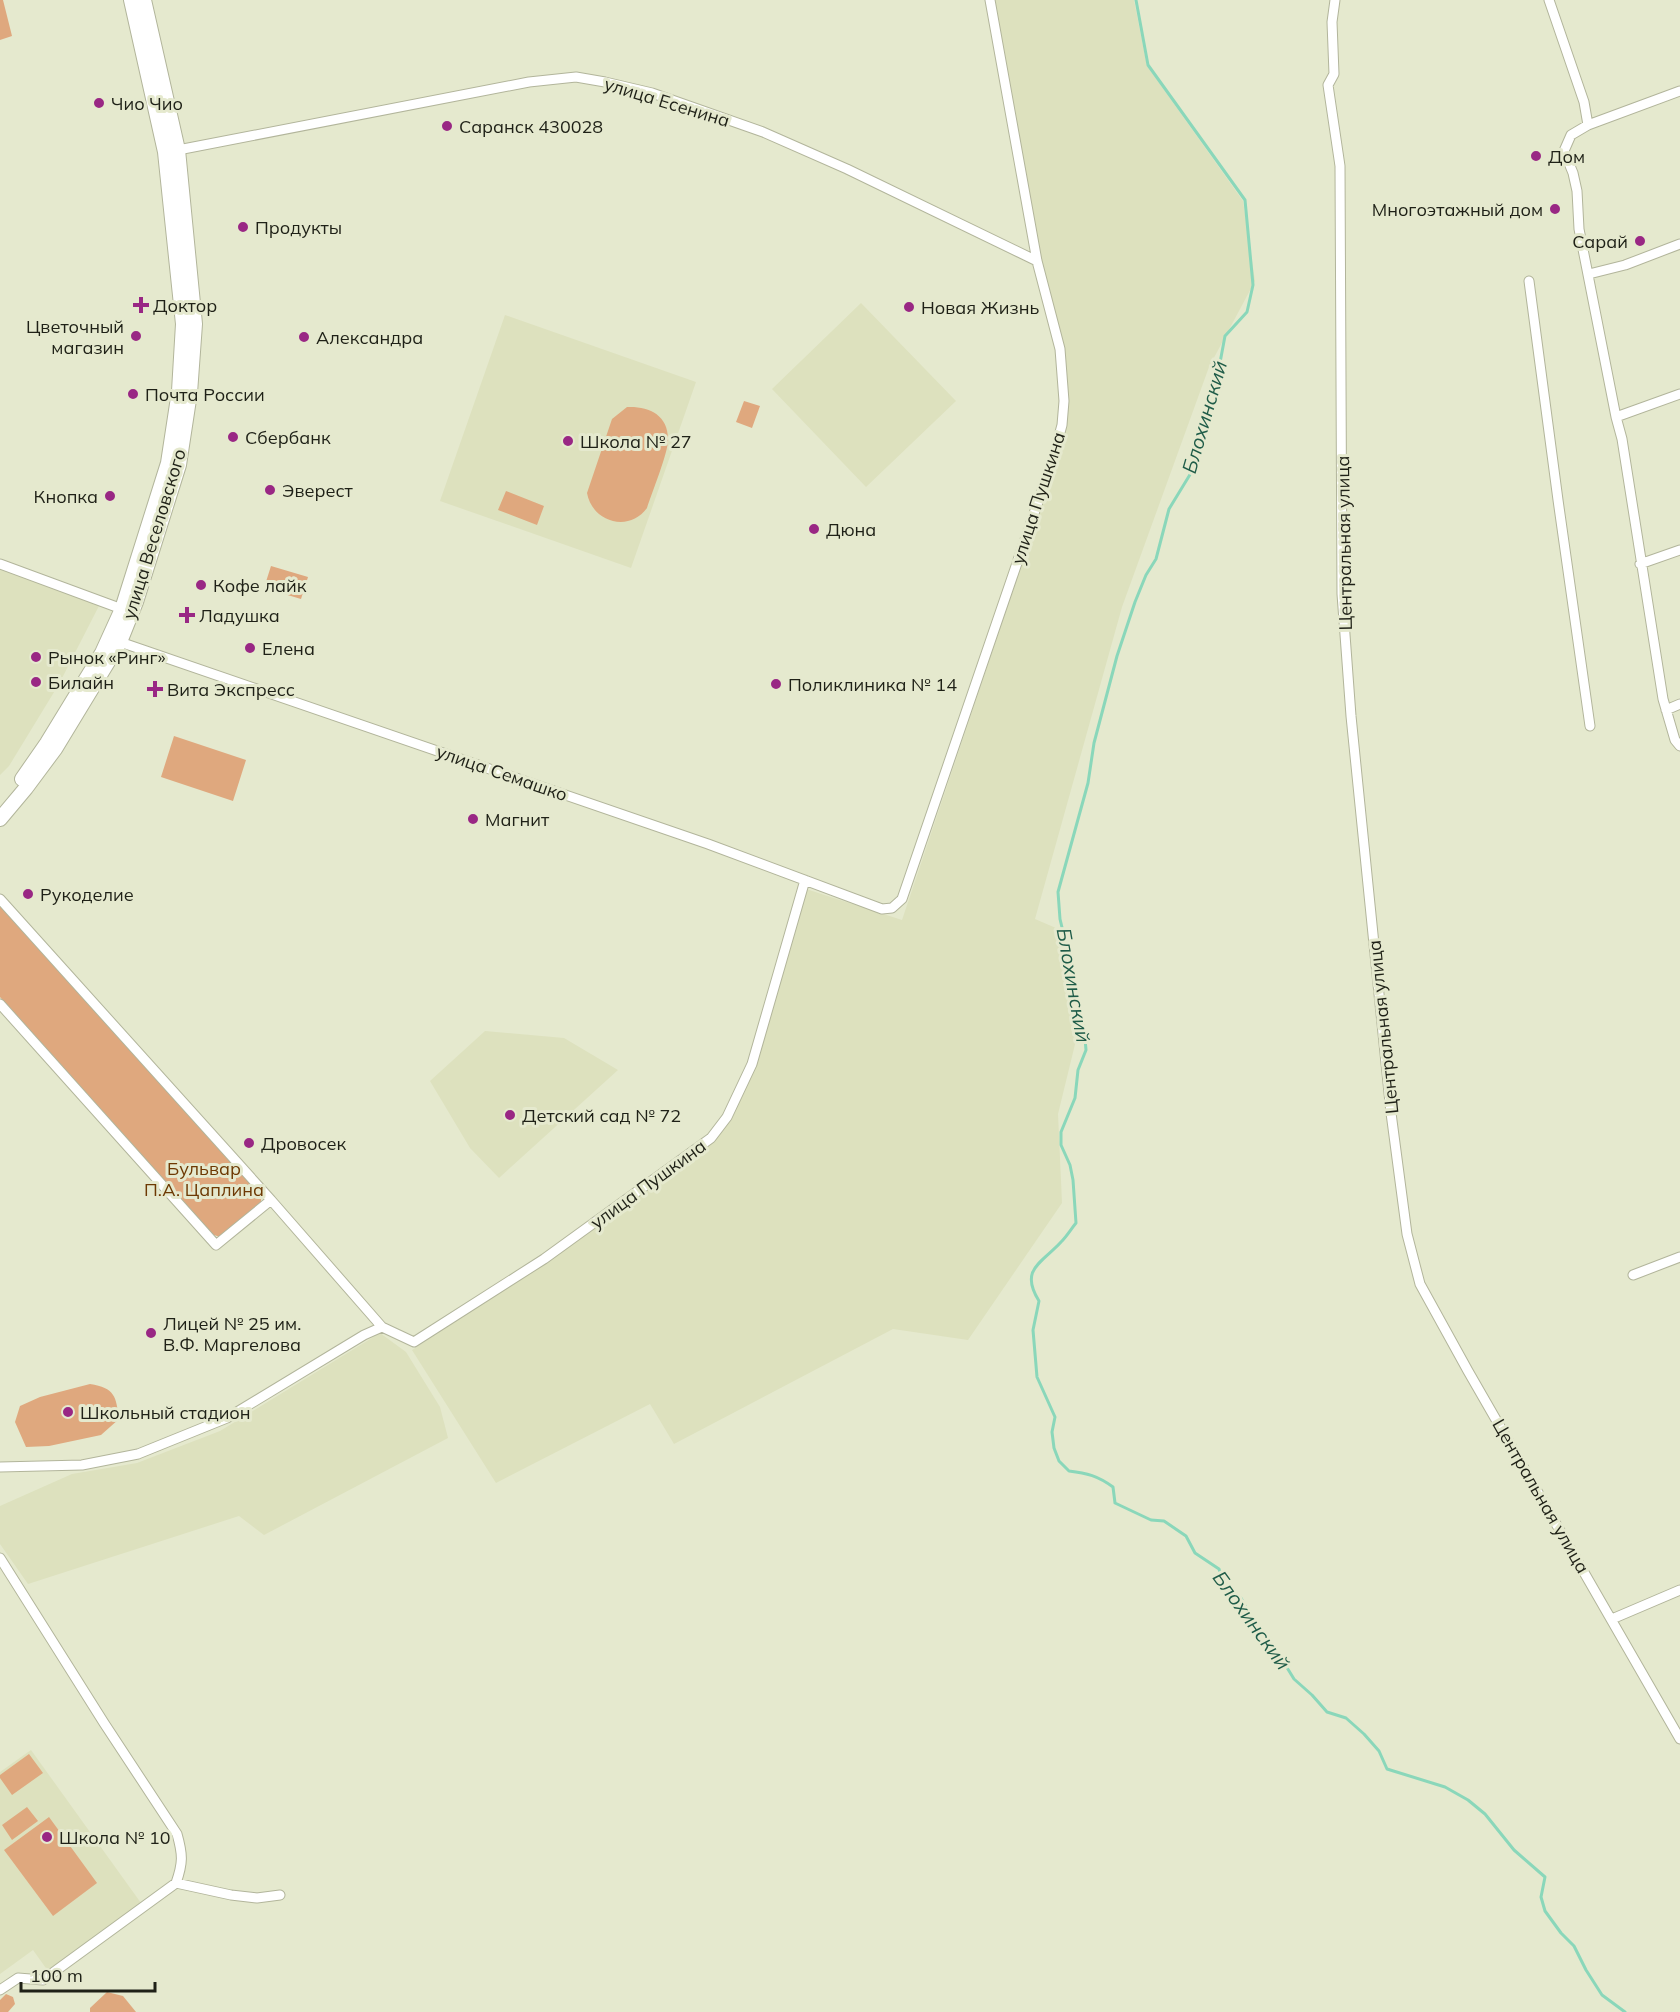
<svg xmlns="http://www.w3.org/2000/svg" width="1680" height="2012" font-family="Mulish,sans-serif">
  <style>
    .built { fill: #dde1be }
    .green { fill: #dfa87e }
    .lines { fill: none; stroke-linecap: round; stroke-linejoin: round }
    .stream { stroke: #8ad7ba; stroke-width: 3 }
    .street-casing { stroke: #b2b59b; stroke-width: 11 }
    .secondary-casing { stroke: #b2b59b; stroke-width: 16 }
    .street { stroke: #fff; stroke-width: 9 }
    .secondary { stroke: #fff; stroke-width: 14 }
    .poi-dot { fill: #992784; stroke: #e5e9ce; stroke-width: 2 }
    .labels { text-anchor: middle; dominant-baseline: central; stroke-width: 6; stroke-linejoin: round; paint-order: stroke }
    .street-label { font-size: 18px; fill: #1f2117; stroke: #e5e9ce }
    .poi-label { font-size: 18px; fill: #1f2117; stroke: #e5e9ce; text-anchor: start }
    .park-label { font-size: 18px; fill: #6d3903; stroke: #e5e9ce }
    .water-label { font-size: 20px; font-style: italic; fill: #1f5c48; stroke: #e5e9ce }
  </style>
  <rect width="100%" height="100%" fill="#e5e9ce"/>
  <path class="built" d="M994,0h140l13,66 96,135 12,80 -46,86 -87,240 -87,312 21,9 22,104 -20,82 4,89 -94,137 -75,-11 -219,115 -24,-40 -154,79 -84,-133 135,-88 167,-125 41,-75 51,-173 96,31 156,-464 10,-58 -28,-139z
    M861,303l95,98 -90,86 -94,-98z
    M505,315l191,67 -65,186 -191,-67z
    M0,567l102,33 -43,84 -50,82 -9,9z
    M485,1031l79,7 54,32 -119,108 -29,-30 -40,-67z
    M380,1333l26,19 34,55 8,31 -184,97 -25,-19 -211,68 -28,-40v-38l72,-32 65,-11 83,-32z
    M31,1750l110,153 -93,68 -15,-21 -33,24v-202z"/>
  <path class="green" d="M0,0h3l9,36 -12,4z
    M744,401l16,5 -8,22 -16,-6z
    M627,407c22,-1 42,8 41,34 -1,15 -16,51 -21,67 -18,25 -55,14 -60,-15l25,-74z
    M506,491l38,15 -7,19 -39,-15z
    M271,566l37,11 -7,22 -37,-11z
    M174,736l72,24 -13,41 -72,-24z
    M0,906l261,289v7l-41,35 -9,-3 -211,-237z
    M90,1384c25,4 26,12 29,35l-18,16 -52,11 -23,1 -11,-25 5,-16 20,-9z
    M29,1754l14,19 -31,22 -12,-17v-3z
    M27,1807l11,14 -26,19 -10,-15z
    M49,1817l48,66 -44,33 -49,-66z
    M107,1992l16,4 13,16h-46v-4z
    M6,1994l7,3 2,7 -7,8h-8v-12z"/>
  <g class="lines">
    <path class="stream" d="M1136,0l12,65 97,135 8,85 -6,27 -22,24 -9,48 -10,21 -9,30 -3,33 -25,41 -13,50 -10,16 -11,27 -18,54 -23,87 -6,40 -30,109 2,27 14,59 10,49 2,23 -8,20 -3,28 -14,34v13l9,20 3,15 3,43c-5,6 -9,13 -15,19 -19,21 -42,27 -22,59l-6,29 4,47 18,40 -3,15 2,16 5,13 10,10c18,2 29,5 44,16l2,16 36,17 13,1 22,15 9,17 24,16 4,13 18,16 10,19 27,36 16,26 18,16 15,17 19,6 18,16 15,17 8,18 58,18 23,13 17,14 29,36 31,27 -4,20 4,14 16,22 13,13 12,24 16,25 23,17"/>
    <g class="street-casing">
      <path id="street" d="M1335,0l-3,22 2,52 -6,11 12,81 2,428 9,122 40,397 16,121 13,50 48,87 212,368
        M1549,0l35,102 4,23
        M1680,91l-92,34 -17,10 -7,16 9,22 4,18 2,38 37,188 6,22 41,260 12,41 5,6
        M178,150l351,-68 47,-5 29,5 47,11 111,39 84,37 190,92
        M1589,274l36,-9 55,-21
        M1529,281l29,219 32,226
        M1616,417l64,-23
        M0,564l122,45
        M1640,564l40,-14
        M120,642l588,202 174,65 10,-1 10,-9 151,-441 9,-33 2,-24 -4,-52 -23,-88 -47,-261
        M1666,710l14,-6
        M0,899l271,301 -55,45 -216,-241
        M271,1200l111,127 32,15 130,-83 167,-121 16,-21 25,-53 53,-184
        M1633,1275l47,-18
        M0,1467l82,-2 56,-11 89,-36 137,-83 18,-8
        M0,1558l104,165 73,111c6,21 6,29 -1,49
        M1612,1619l68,-29
        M0,1990l18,-12 25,2 133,-97 55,12 26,3 23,-3"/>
    </g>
    <g class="secondary-casing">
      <path id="secondary" d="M22,779l25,-36 55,-90 20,-44 46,-146 11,-72 4,-67 -18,-172 -34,-152
        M0,819l26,-31 29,-39 65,-107 16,-40 43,-137 11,-72 5,-69 -17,-174 -34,-150"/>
    </g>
    <use href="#street" class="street"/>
    <use href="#secondary" class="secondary"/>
  </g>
  <g class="poi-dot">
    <circle cx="99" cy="103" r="6"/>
    <circle cx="447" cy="126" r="6"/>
    <circle cx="1536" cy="156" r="6"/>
    <circle cx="1555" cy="209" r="6"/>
    <circle cx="243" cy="227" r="6"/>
    <circle cx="1640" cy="241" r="6"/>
    <path d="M138 296h6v6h6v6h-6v6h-6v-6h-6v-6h6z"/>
    <circle cx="909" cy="307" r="6"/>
    <circle cx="136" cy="336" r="6"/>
    <circle cx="304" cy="337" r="6"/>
    <circle cx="133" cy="394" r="6"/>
    <circle cx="233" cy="437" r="6"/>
    <circle cx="568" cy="441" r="6"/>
    <circle cx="270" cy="490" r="6"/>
    <circle cx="110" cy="496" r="6"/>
    <circle cx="814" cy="529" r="6"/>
    <circle cx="201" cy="585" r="6"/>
    <path d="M184 606h6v6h6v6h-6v6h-6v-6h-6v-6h6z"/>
    <circle cx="250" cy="648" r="6"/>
    <circle cx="36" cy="657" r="6"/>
    <circle cx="36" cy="682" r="6"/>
    <circle cx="776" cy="684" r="6"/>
    <path d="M152 680h6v6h6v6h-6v6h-6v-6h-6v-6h6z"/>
    <circle cx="473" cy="819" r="6"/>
    <circle cx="28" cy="894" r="6"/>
    <circle cx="510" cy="1115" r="6"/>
    <circle cx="249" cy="1143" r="6"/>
    <circle cx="151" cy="1333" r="6"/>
    <circle cx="68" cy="1412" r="6"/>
    <circle cx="47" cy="1837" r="6"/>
  </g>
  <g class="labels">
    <g class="street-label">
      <text transform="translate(667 102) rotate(17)">улица Есенина</text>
      <text transform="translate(1038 498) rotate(-72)">улица Пушкина</text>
      <text transform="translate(154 534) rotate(-73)">улица Веселовского</text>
      <text transform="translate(1344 543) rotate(-91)">Центральная улица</text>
      <text transform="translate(502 773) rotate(19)">улица Семашко</text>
      <text transform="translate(1383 1027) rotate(-96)">Центральная улица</text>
      <text transform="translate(648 1184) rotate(-36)">улица Пушкина</text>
      <text transform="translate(1541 1496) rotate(60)">Центральная улица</text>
    </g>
    <g class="poi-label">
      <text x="111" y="103">Чио Чио</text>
      <text x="459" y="126">Саранск 430028</text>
      <text x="1548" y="156">Дом</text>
      <text x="1543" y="209" text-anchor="end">Многоэтажный дом</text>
      <text x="255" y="227">Продукты</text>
      <text x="1628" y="241" text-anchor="end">Сарай</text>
      <text x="153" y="305">Доктор</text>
      <text x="921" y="307">Новая Жизнь</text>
      <text x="124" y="326" text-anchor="end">Цветочный<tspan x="124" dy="21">магазин</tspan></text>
      <text x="316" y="337">Александра</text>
      <text x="145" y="394">Почта России</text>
      <text x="245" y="437">Сбербанк</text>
      <text x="580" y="441">Школа № 27</text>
      <text x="282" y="490">Эверест</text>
      <text x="98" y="496" text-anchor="end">Кнопка</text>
      <text x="826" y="529">Дюна</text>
      <text x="213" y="585">Кофе лайк</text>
      <text x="199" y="615">Ладушка</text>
      <text x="262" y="648">Елена</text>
      <text x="48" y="657">Рынок «Ринг»</text>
      <text x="48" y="682">Билайн</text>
      <text x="788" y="684">Поликлиника № 14</text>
      <text x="167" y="689">Вита Экспресс</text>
      <text x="485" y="819">Магнит</text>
      <text x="40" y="894">Рукоделие</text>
      <text x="522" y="1115">Детский сад № 72</text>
      <text x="261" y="1143">Дровосек</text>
      <text x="163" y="1323">Лицей № 25 им.<tspan x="163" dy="21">В.Ф. Маргелова</tspan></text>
      <text x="80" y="1412">Школьный стадион</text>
      <text x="59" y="1837">Школа № 10</text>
    </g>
    <g class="park-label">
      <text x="204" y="1168">Бульвар<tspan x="204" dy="21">П.А. Цаплина</tspan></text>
    </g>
    <g class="water-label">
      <text transform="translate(1204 417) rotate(-74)">Блохинский</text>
      <text transform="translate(1074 985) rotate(80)">Блохинский</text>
      <text transform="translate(1252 1620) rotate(54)">Блохинский</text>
    </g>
  </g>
  <path d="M21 1982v9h134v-9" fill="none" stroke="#1f2117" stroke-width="3"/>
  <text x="30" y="1982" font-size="18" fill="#1f2117" stroke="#e5e9ce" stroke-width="4.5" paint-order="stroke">100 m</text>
</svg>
